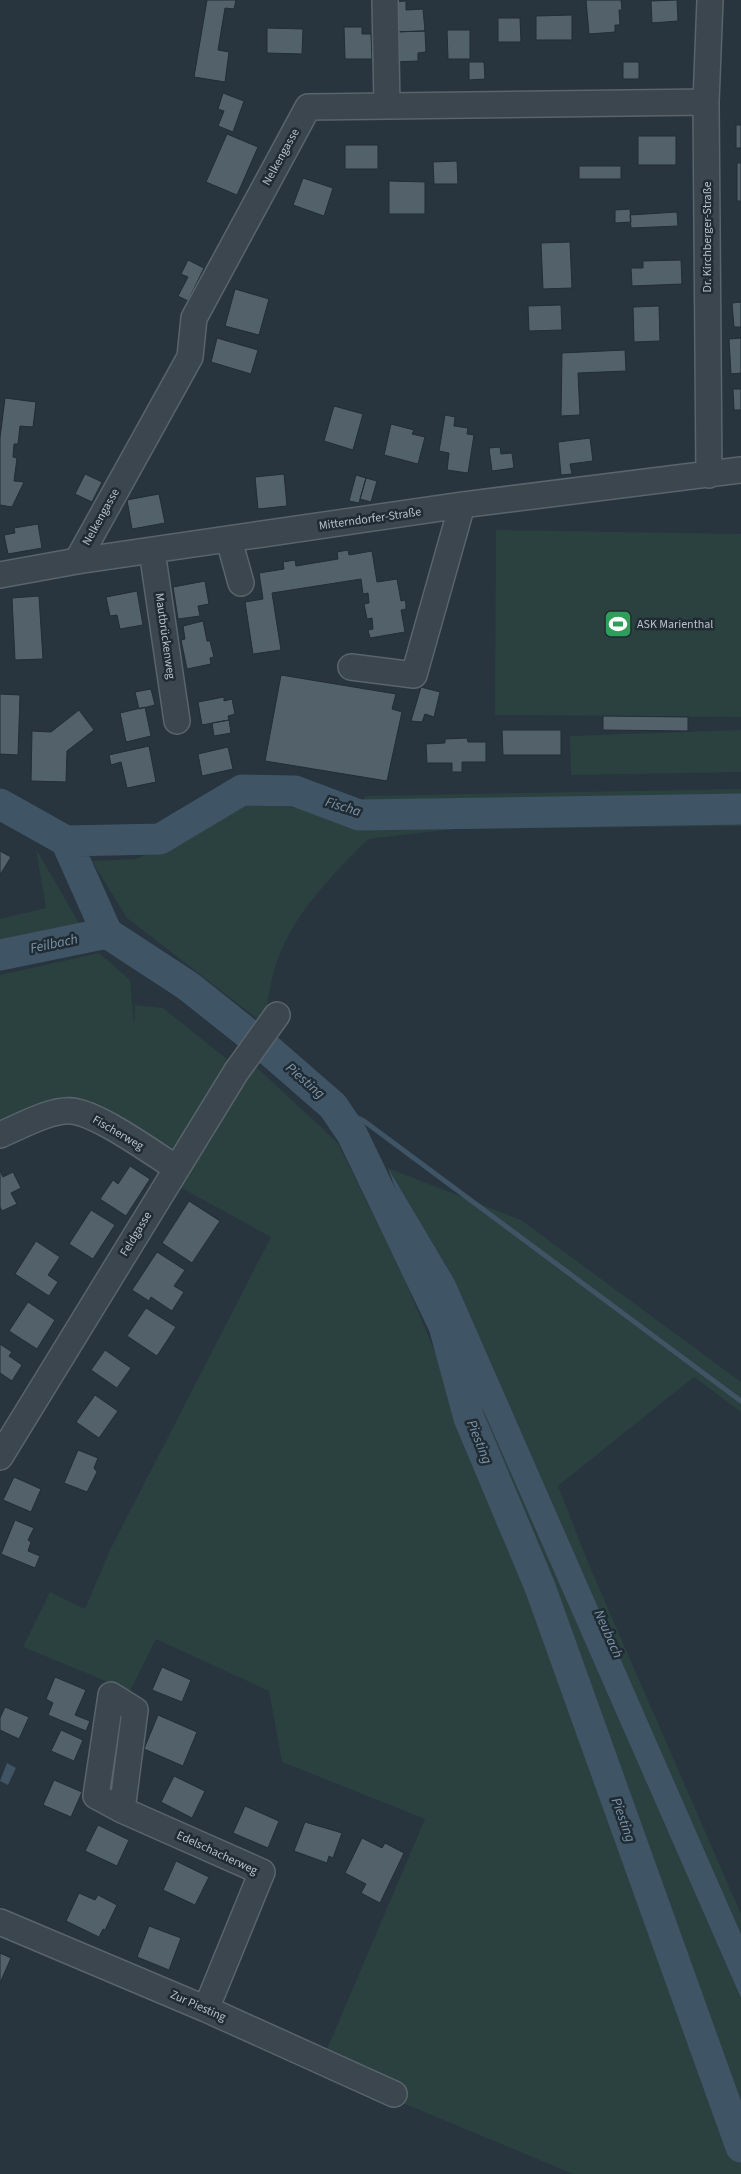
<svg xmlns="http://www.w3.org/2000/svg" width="741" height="2174" font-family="'Source Sans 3',sans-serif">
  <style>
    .green { fill: #2b4140 }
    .water { fill: #3f5465 }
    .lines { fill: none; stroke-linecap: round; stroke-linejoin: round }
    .stream { stroke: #3f5465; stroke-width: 5 }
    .river { stroke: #3f5465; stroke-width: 31 }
    .building { fill: #53616b; stroke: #222d35 }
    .minor-casing { stroke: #59646c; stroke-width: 28 }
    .minor { stroke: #3c464e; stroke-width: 25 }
    .labels { text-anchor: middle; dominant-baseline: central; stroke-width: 5; stroke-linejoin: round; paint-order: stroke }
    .street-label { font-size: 12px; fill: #b8c1c9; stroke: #202b33 }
    .poi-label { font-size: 12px; fill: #b8c1c9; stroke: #202b33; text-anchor: start }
    .water-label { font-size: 14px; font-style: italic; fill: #7b95a9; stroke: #202b33 }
  </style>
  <rect width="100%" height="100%" fill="#28343e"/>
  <path class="green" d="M496,530l245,4v183l-246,-2z
    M741,730v42l-170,3 -1,-39z
    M741,789v37l-287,3 -86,10c-52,53 -95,95 -101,173l-8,8 -132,-102 -35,-57 44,-2 56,-25 57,-30 64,5 45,17 7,-30z
    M36,849l47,81 -83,18v-29l46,-11z
    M99,953l31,27 4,45 1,-20 28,3 85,68 6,-11 84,78 66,135 48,115 36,28 253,577v176h-168l-254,-106 106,-249 -143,-57 -13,-71 -113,-52 -26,52 -107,-44 27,-55 35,17 25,-59 161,-313 -93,-51 -76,-75 -102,16v-152z
    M388,1168l133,52 220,162v30l-47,-35 -136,109 32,81 151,347v20l-286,-653z"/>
  <path class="water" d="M388,1168l67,113 286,653v64l-253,-577 -44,-95z
    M7,1763l9,5 -8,17 -8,-4z"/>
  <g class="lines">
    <path class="stream" d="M333,1106l31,15 377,280"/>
    <path class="river" d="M0,804l66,37 94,-2 82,-49 53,1 64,24 382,-6
      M66,841l41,92 81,53 83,66 62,54 19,28 92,192 25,92 71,169 201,560
      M0,955l107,-22"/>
  </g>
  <path class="building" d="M207,0h29l-2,9 -9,-1 -7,42 11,2 -4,30 -31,-5z
    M586,0h35l1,10h-3l1,15h-5v7l-26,2z
    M677,0l1,21 -26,2 -1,-22z
    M406,1v9l17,-1 2,22 -33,1 -1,-30z
    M572,15v25h-36v-24z
    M498,18h22l1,24h-23z
    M344,27h18v7h9l1,25h-27z
    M267,28l36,1 -1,25 -35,-1z
    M447,30h23v29h-22z
    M425,31l1,21 -8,1v8l-24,1 -2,-30z
    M469,62h15l1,17 -16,1z
    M623,62h16v17h-16z
    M223,93l21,8 -11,31 -15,-6 6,-15 -6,-2z
    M736,125h5v23h-5z
    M227,134l31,13 -21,48 -31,-13z
    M638,136h38v29h-38z
    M345,145h33v24h-33z
    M457,161l1,23h-24l-1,-22z
    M737,163h4v38h-4z
    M579,166h42v13h-42z
    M303,178l30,10 -9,28 -31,-11z
    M389,181l36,1v32h-36z
    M630,209l1,13 -16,1v-13z
    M677,212l1,14 -47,2 -1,-13z
    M570,242l2,46 -29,1 -2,-46z
    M188,260l16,8 -16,33 -10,-5 10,-19 -7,-3z
    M681,260l1,24 -50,2 -1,-18h12v-7z
    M235,289l34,10 -10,36 -34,-9z
    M741,302v25h-7l-2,-24z
    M561,305l1,25 -33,1 -1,-25z
    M659,306l1,35 -26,1 -1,-35z
    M217,338l41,12 -7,24 -40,-12z
    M741,338v35l-10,1 -2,-35z
    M625,350l1,21 -48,2 2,42 -19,1 1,-63z
    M733,389h8v21h-7z
    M5,398l31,4 -3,25 -13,-1 -2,18h-4l-1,13 4,1 -3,23 10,1 -12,25 -12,-2v-67z
    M334,406l29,8 -10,36 -29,-9z
    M445,415l10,2 -1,9 14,2 -1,6 7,1 -6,38 -21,-3 2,-17 -10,-2z
    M391,424l23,6 -2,4 13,3 -7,27 -34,-9z
    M590,438l3,23 -23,3 2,10 -11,1 -3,-33z
    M500,447l1,7 11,-1 2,15 -22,3 -3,-23z
    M85,474l17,8 -10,20 -17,-8z
    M284,474l3,32 -29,3 -3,-32z
    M356,475l10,3 -7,25 -10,-2z
    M366,478l11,3 -6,21 -11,-3z
    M159,494l6,29 -33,6 -5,-29z
    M38,524l4,24 -34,6 -4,-19 11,-2 -1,-5z
    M348,550l1,5 23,-4 5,31 20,-3 4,22 4,-1 1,4v5l-5,1 4,22 -35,6 -2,-8 5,-1 -1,-11 -5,1 -3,-15 5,-1 -1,-10 -5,1 -2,-15 -89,14 9,57 -28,4 -8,-52 18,-3 -4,-26 25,-4 -1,-7 12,-2 1,6 42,-7 -1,-7z
    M205,581l4,23 -11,2 2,10 -22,3 -5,-32z
    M137,591l6,34 -23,4 -3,-14 -7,1 -4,-19z
    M39,596l4,63 -28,1 -3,-62z
    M203,621l4,20h3l4,16 -4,1 1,6 -24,5 -6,-29 4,-1 -2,-13z
    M281,675l115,19 -4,15 10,3 -15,69 -122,-20z
    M421,687l19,5 -6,25 -9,-3 -3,8 -11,-1z
    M151,689l4,16 -16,4 -4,-17z
    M0,694l20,1 -2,60 -18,-1z
    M224,697v4l8,-2 3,15 -7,2 1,4 -27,5 -4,-23z
    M145,707l6,29 -25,6 -6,-29z
    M79,710l15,20 -27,21 -1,31 -35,-1 1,-50 19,1z
    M603,716l85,1v14l-85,-1z
    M229,720l2,13 -17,3 -2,-13z
    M502,730h59v25h-58z
    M467,738l1,4h18v20h-24v10h-10v-9h-25l-1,-19 19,-1v-4z
    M149,746l7,36 -29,6 -6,-26 -10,3 -2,-10z
    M228,747l5,22 -31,7 -4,-22z
    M0,851l11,6 -11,18z
    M130,1166l20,13 -24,37 -26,-17 13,-19 5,4z
    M0,1170l3,7 10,-5 8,16 -10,5 6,11 -15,7 -2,-4z
    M189,1201l31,20 -28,42 -30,-20z
    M91,1210l24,15 -22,34 -24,-15z
    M36,1241l24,16 -12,18 10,7 -9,14 -34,-22z
    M157,1252l28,18 -11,16 10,6 -12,19 -21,-14 -2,4 -17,-11z
    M28,1302l27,18 -18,29 -28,-18z
    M146,1308l30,19 -19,29 -30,-20z
    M0,1344l12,8 -3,4 13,9 -10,16 -12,-8z
    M105,1350l26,18 -14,20 -26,-18z
    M95,1395l23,16 -19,27 -23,-16z
    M78,1450l20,8 -4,10 3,4 -10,20 -23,-9z
    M14,1477l27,12 -10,23 -28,-12z
    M15,1520l19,8 -6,12 3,2 -3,9 12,5 -5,12 -34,-14z
    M162,1667l29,13 -9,22 -30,-12z
    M55,1677l31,13 -11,25 15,6 -4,10 -38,-16 5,-12 -7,-4z
    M5,1707l24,10 -10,22 -19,-9v-12z
    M158,1715l39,17 -14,34 -39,-17z
    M61,1730l22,10 -9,21 -23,-10z
    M174,1776l31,15 -13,27 -31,-16z
    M54,1780l28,12 -11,25 -28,-12z
    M245,1806l34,15 -11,27 -35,-15z
    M305,1822l37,11 -9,25 -4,-2 -2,7 -33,-12z
    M98,1825l31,15 -12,26 -32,-15z
    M362,1838l20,10 3,-5 19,10 -24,50 -19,-10 5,-9 -21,-11z
    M176,1861l33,16 -14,28 -32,-15z
    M79,1893l16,7 3,-5 19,10 -12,25 -2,-1 -4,8 -33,-16z
    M149,1926l32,12 -12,32 -32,-13z
    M0,1953l11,5 -11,25z"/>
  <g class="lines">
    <g class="minor-casing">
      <path id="minor" d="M385,0l2,106
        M709,475l-3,-373 4,-102
        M229,540l12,43
        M152,551l25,170
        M77,561l113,-204 4,-39 114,-211 398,-5
        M0,575l77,-14 385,-56 279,-35
        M351,667l63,8 48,-170
        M0,1135c19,-8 51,-26 72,-24 27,3 79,41 104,57
        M0,1457l236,-385 41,-57
        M122,1810l-26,-14 15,-101 24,15 -13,100 140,62 -56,137
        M0,1922l206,87 188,85"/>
    </g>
    <use href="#minor" class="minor"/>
  </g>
  <defs>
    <g id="stadium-square" transform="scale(1.4375)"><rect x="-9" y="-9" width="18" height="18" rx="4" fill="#2e9e5b" stroke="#202b33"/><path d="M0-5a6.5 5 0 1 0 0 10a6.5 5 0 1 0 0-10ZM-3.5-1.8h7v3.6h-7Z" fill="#fff"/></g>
  </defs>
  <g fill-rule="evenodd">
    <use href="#stadium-square" x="618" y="624"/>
  </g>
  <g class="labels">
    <g class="street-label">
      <text transform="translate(281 157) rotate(-61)">Nelkengasse</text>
      <text transform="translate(707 237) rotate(-90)">Dr. Kirchberger-Straße</text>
      <text transform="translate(101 517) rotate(-61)">Nelkengasse</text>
      <text transform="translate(370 519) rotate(-8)">Mitterndorfer-Straße</text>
      <text transform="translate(165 636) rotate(82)">Mautbrückenweg</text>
      <text transform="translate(118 1133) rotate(30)">Fischerweg</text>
      <text transform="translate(136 1234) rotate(-59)">Feldgasse</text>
      <text transform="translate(217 1853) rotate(25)">Edelschacherweg</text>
      <text transform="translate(198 2006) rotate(24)">Zur Piesting</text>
    </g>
    <g class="poi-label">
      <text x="637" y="624">ASK Marienthal</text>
    </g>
    <g class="water-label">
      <text transform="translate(343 807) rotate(17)">Fischa</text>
      <text transform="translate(54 944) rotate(-12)">Feilbach</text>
      <text transform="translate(305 1081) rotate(41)">Piesting</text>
      <text transform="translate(479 1442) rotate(68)">Piesting</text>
      <text transform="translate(608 1634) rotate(66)">Neubach</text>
      <text transform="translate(623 1820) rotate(70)">Piesting</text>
    </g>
  </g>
</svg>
